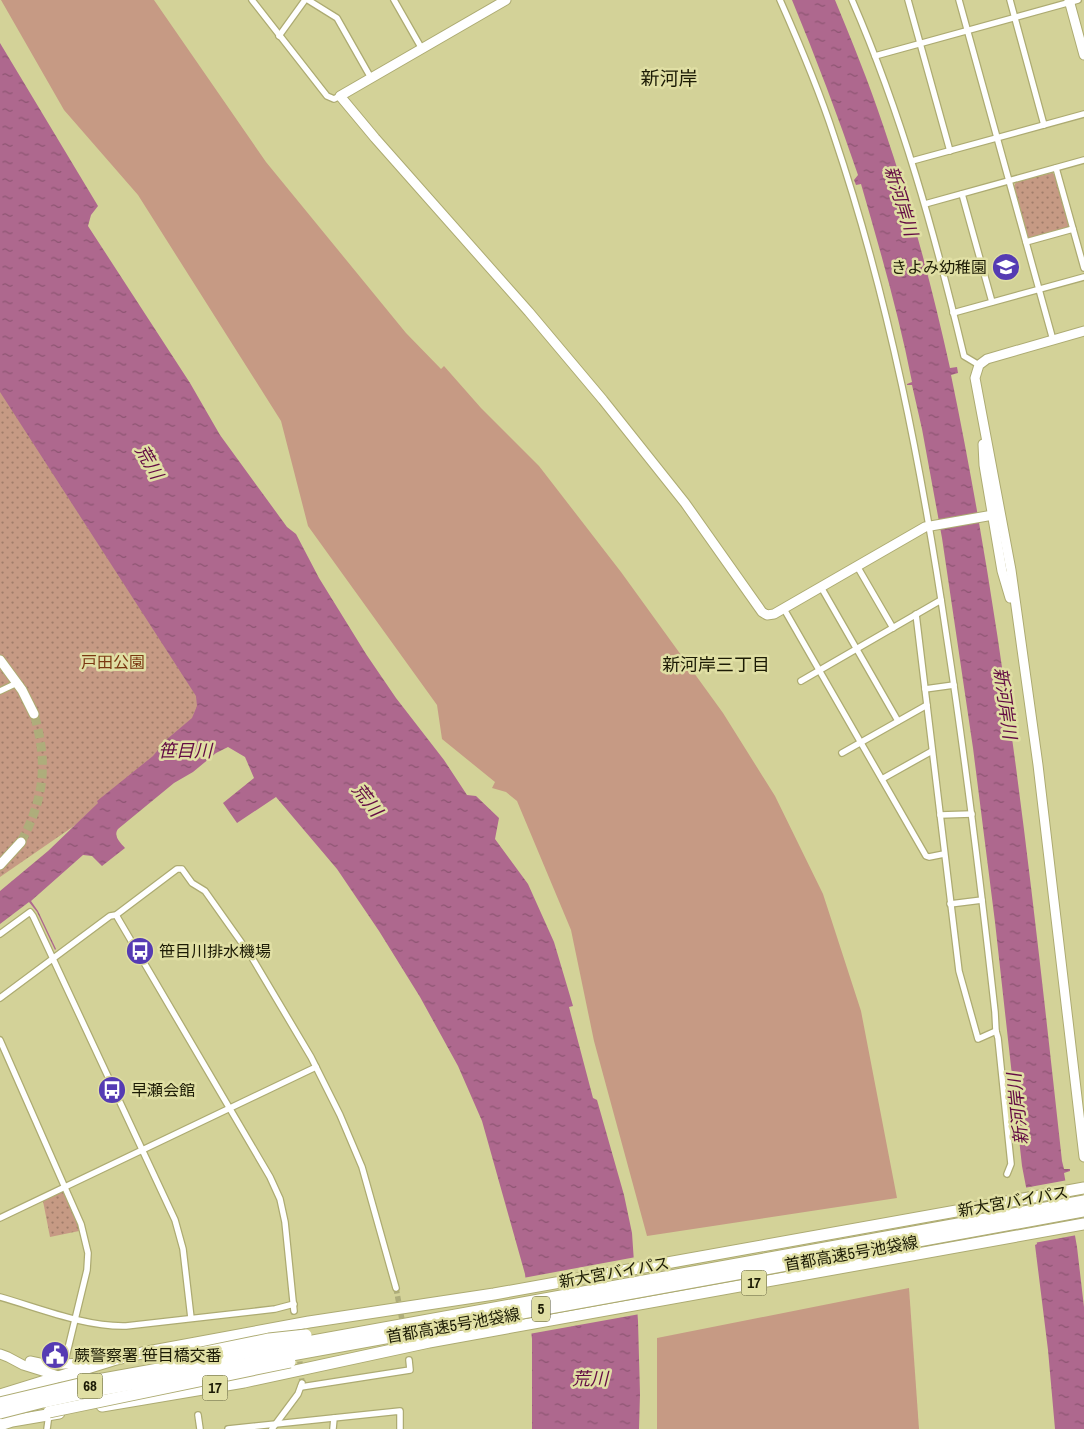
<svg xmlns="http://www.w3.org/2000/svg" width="1084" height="1429" viewBox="0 0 1084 1429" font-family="'Archivo Narrow','Noto Sans JP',sans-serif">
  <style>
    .grass { fill: #c69a84 }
    .park { fill: url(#park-dots) }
    .water { fill: url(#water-ripples) }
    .pier { fill: #d3d298 }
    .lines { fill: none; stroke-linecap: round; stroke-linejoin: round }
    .street-tunnel { stroke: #aead7b; stroke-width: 5.5; stroke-dasharray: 5.5 3; stroke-linecap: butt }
    .secondary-tunnel { stroke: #aead7b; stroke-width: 9; stroke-dasharray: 9 4.5; stroke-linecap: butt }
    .street-casing { stroke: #adab72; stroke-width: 8 }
    .secondary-casing { stroke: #adab72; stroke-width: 11 }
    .primary-casing { stroke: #adab72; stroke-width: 11 }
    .highway-casing { stroke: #adab72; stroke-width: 13 }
    .street { stroke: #fff; stroke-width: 5.5 }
    .secondary { stroke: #fff; stroke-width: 9 }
    .primary { stroke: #fff; stroke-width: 9 }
    .highway { stroke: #fff; stroke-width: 11 }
    .highway-bridge-casing { stroke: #adab72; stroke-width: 13; stroke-linecap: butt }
    .highway-bridge { stroke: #fff; stroke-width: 11 }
    .labels { text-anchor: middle; stroke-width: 5; stroke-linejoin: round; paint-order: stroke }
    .shield { fill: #e0dfa4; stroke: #575635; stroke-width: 1 }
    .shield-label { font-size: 15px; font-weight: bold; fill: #1c1b05 }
    .poi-label { font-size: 16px; fill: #1c1b05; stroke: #e0dfa4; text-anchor: start }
    .park-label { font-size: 16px; fill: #7b3812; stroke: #e0dfa4 }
    .street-label { font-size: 16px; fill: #1c1b05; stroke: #e0dfa4 }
    .water-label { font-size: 18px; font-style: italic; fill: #630b44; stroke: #e0dfa4 }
    .neighbourhood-label { font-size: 18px; fill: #1c1b05; stroke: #e0dfa4 }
    .quarter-label { font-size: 19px; fill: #1c1b05; stroke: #e0dfa4 }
  </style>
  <defs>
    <pattern id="park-dots" width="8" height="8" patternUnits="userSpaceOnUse" patternTransform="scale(1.25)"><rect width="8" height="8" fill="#c69a84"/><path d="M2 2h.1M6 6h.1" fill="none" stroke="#a07d6a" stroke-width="1.8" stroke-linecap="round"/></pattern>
    <pattern id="water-ripples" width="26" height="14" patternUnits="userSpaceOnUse" patternTransform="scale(1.25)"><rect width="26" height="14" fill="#ae688e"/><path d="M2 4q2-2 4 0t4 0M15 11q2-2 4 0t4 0" fill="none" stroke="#8d5572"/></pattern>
  </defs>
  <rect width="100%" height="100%" fill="#d3d298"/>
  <g class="grass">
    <polygon points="1,0 154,0 266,162 406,333 441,369 444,366 481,408 539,466 621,572 723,713 775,796 823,894 861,1011 897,1198 647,1236 594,1041 571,930 517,801 506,792 492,788 495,782 442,739 437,705 308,526 281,421 138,195 64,110"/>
    <polygon points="909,1288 919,1429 657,1429 657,1338"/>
  </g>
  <g class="park">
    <polygon points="1052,173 1055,175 1069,226 1067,229 1031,239 1028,237 1014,186 1016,182"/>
    <polygon points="0,251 264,695 0,877"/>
    <polygon points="64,1191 78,1224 79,1231 50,1237 43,1201"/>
  </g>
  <g class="water">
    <path d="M792,0H835C852,41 869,83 883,125C910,204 932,286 950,368L957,367L958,373L951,375C1005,634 1033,898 1062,1161L1064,1169H1070V1171L1064,1173L1077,1247L1084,1307V1429H1055L1048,1350L1035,1245L1037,1244L1022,1166L995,922L973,748L942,538L922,429L912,385H907V384L912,382C899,315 880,250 861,184L856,185L854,180L858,175C838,116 816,58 792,0Z"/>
    <path d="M0,43L98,206L91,215L88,226L190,383L220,435L287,527L296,534L319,578L366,654L396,698L444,760L467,795L476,796L499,818L495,839L528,884L554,942L573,1006L569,1007L593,1098L597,1100L624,1195L632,1233L638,1321L640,1394L639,1429H532V1339L525,1274L482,1121L458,1066L420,997L379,931L337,869L276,797L237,823L223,803L254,778L245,757L228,747L216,753L193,772L174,783L118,829C113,836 120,842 125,848L102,866L92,856L83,855L31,901L38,911L56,949L55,950L37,912L29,902L0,924V891L48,851L98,803L97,801L153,756L166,740L192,718L197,706L196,696L0,392Z"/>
  </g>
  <g class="pier">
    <polygon points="1068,1180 1077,1235 1034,1243 1024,1188"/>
    <polygon points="636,1257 640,1314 529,1334 523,1278"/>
  </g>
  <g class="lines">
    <g class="street-tunnel">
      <polyline points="396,1288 403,1325"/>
      <polyline points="299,1353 302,1383"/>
    </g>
    <path class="secondary-tunnel" d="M21,842C45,797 48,762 34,714"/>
    <defs>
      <g id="street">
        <polyline points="252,0 327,96 334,99 340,96"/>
        <polyline points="308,0 337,18 371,78"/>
        <polyline points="394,0 422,49"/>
        <path d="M780,0C800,45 819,90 834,136C889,299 922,469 947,639C966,763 981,887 995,1012L996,1031L998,1038L1011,1164L1007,1174"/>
        <path d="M852,0C902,115 935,235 964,356L979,365"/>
        <polyline points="908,0 950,151"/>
        <polyline points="959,0 1053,340"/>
        <polyline points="1010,0 1044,125"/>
        <polyline points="279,36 305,0"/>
        <polyline points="875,56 1078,0"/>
        <polyline points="912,161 1084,114"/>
        <polyline points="1056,168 1084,268"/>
        <polyline points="962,194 992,302"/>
        <polyline points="925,204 1084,160"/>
        <polyline points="1026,242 1073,229"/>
        <polyline points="953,313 1084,277"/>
        <polyline points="857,566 893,628"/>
        <polyline points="821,587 898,721"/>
        <polyline points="784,609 926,856 929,857 944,854"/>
        <polyline points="916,614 959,971 978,1039 996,1031"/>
        <polyline points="801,681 941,600"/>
        <polyline points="925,689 954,685"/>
        <polyline points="0,691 17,683"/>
        <polyline points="842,753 927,705"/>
        <polyline points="882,779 932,751"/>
        <polyline points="940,815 972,814"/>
        <polyline points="950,904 982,900"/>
        <polyline points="116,915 270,1177 280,1199 285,1222 294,1311"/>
        <polyline points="0,934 30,912 33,916 175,1220 183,1249 191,1318"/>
        <polyline points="0,998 110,916 116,915 177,869 182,869 192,883 205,891 251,956 311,1057 340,1115 362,1167 396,1288"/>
        <polyline points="0,1040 81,1224 88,1253 87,1270 64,1365"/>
        <polyline points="0,1218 316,1067"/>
        <path d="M0,1297C39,1308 85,1327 126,1326L275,1309L294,1304"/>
        <polyline points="301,1387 410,1370 409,1360"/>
        <polyline points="198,1415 200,1429"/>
        <polyline points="47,1429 49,1414"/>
        <polyline points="228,1429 400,1411 400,1429"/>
        <polyline points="272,1429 298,1394 302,1383"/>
        <polyline points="333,1429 334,1418"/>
      </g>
      <g id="secondary">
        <polyline points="506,0 340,96 375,138 529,312 603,400 685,503 762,612 767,615 774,614 925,527 993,515"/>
        <polyline points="1069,0 1084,55"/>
        <polyline points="1084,331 987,359 979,365 975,378 1011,570 1038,765 1084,1157"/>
        <polyline points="983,444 984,465 1002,571 1010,598"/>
        <polyline points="0,660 22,690 34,714"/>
        <polyline points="0,865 21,842"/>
      </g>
      <g id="primary">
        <polyline points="0,1354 8,1357 23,1365 81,1383"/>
        <polyline points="30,1361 49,1365 96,1362"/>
      </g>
      <g id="highway">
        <polyline points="0,1395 113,1360 142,1353 309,1322 494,1294 1084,1188"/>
        <polyline points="102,1406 244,1382 429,1342 1084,1224"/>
        <polyline points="0,1425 12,1421 59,1413"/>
      </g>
    </defs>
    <use href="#street" class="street-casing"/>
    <use href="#secondary" class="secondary-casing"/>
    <use href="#primary" class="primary-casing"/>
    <use href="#highway" class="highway-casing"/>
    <use href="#street" class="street"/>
    <use href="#secondary" class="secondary"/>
    <use href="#primary" class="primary"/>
    <use href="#highway" class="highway"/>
    <defs>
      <g id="highway-bridge">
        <polyline points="196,1354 269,1339 306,1335"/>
        <polyline points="0,1403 92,1381 1084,1201"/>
        <polyline points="49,1412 290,1362"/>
        <polyline points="0,1413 43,1402 94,1391 1084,1211"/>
      </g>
    </defs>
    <use href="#highway-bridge" class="highway-bridge-casing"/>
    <use href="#highway-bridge" class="highway-bridge"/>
  </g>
  <defs>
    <symbol id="school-disc" viewBox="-11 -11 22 22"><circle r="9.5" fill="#553bb3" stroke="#e0dfa4"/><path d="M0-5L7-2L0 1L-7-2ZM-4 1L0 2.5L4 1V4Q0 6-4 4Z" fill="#fff"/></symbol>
    <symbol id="bus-disc" viewBox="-11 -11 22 22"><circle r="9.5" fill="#553bb3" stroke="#e0dfa4"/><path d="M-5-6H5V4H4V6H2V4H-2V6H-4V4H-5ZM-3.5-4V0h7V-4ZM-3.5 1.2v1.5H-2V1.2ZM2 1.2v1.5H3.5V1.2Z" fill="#fff"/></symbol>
    <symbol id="civic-disc" viewBox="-11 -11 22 22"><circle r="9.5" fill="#553bb3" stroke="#e0dfa4"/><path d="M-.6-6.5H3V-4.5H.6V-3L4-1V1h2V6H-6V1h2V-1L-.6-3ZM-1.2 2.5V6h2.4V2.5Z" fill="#fff"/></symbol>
  </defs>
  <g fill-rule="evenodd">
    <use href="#school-disc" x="990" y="251" width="32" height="32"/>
    <use href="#bus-disc" x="124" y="935" width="32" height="32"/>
    <use href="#bus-disc" x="96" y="1074" width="32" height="32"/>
    <use href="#civic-disc" x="39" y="1339" width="32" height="32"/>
  </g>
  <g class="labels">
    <g class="shield">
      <rect x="741.5" y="1270.5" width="25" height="25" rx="4"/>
      <rect x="532" y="1296.5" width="18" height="25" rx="4"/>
      <rect x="77.5" y="1373.5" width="25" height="25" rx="4"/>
      <rect x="202.5" y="1375.5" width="25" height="25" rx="4"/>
    </g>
    <g class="shield-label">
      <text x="754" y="1288">17</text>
      <text x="541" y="1314">5</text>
      <text x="90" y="1391">68</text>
      <text x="215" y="1393">17</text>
    </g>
    <g class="poi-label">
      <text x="987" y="273" text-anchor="end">きよみ幼稚園</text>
      <text x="159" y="957">笹目川排水機場</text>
      <text x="131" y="1096">早瀬会館</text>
      <text x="74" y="1361">蕨警察署 笹目橋交番</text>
    </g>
    <g class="park-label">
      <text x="113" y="668">戸田公園</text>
    </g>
    <g class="street-label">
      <text transform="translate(1013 1201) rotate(-10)" y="6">新大宮バイパス</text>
      <text transform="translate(851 1253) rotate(-10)" y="6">首都高速5号池袋線</text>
      <text transform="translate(614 1272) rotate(-10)" y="6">新大宮バイパス</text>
      <text transform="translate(453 1325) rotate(-10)" y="6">首都高速5号池袋線</text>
    </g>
    <g class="water-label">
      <text transform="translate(901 201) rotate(73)" y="6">新河岸川</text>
      <text transform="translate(149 462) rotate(60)" y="6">荒川</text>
      <text transform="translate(1005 703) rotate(82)" y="6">新河岸川</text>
      <text x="185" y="757">笹目川</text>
      <text transform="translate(367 800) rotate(52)" y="6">荒川</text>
      <text transform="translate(1018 1109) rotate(-96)" y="6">新河岸川</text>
      <text x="590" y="1385">荒川</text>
    </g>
    <g class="neighbourhood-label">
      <text x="716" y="671">新河岸三丁目</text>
    </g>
    <g class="quarter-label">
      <text x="669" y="85">新河岸</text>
    </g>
  </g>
</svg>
